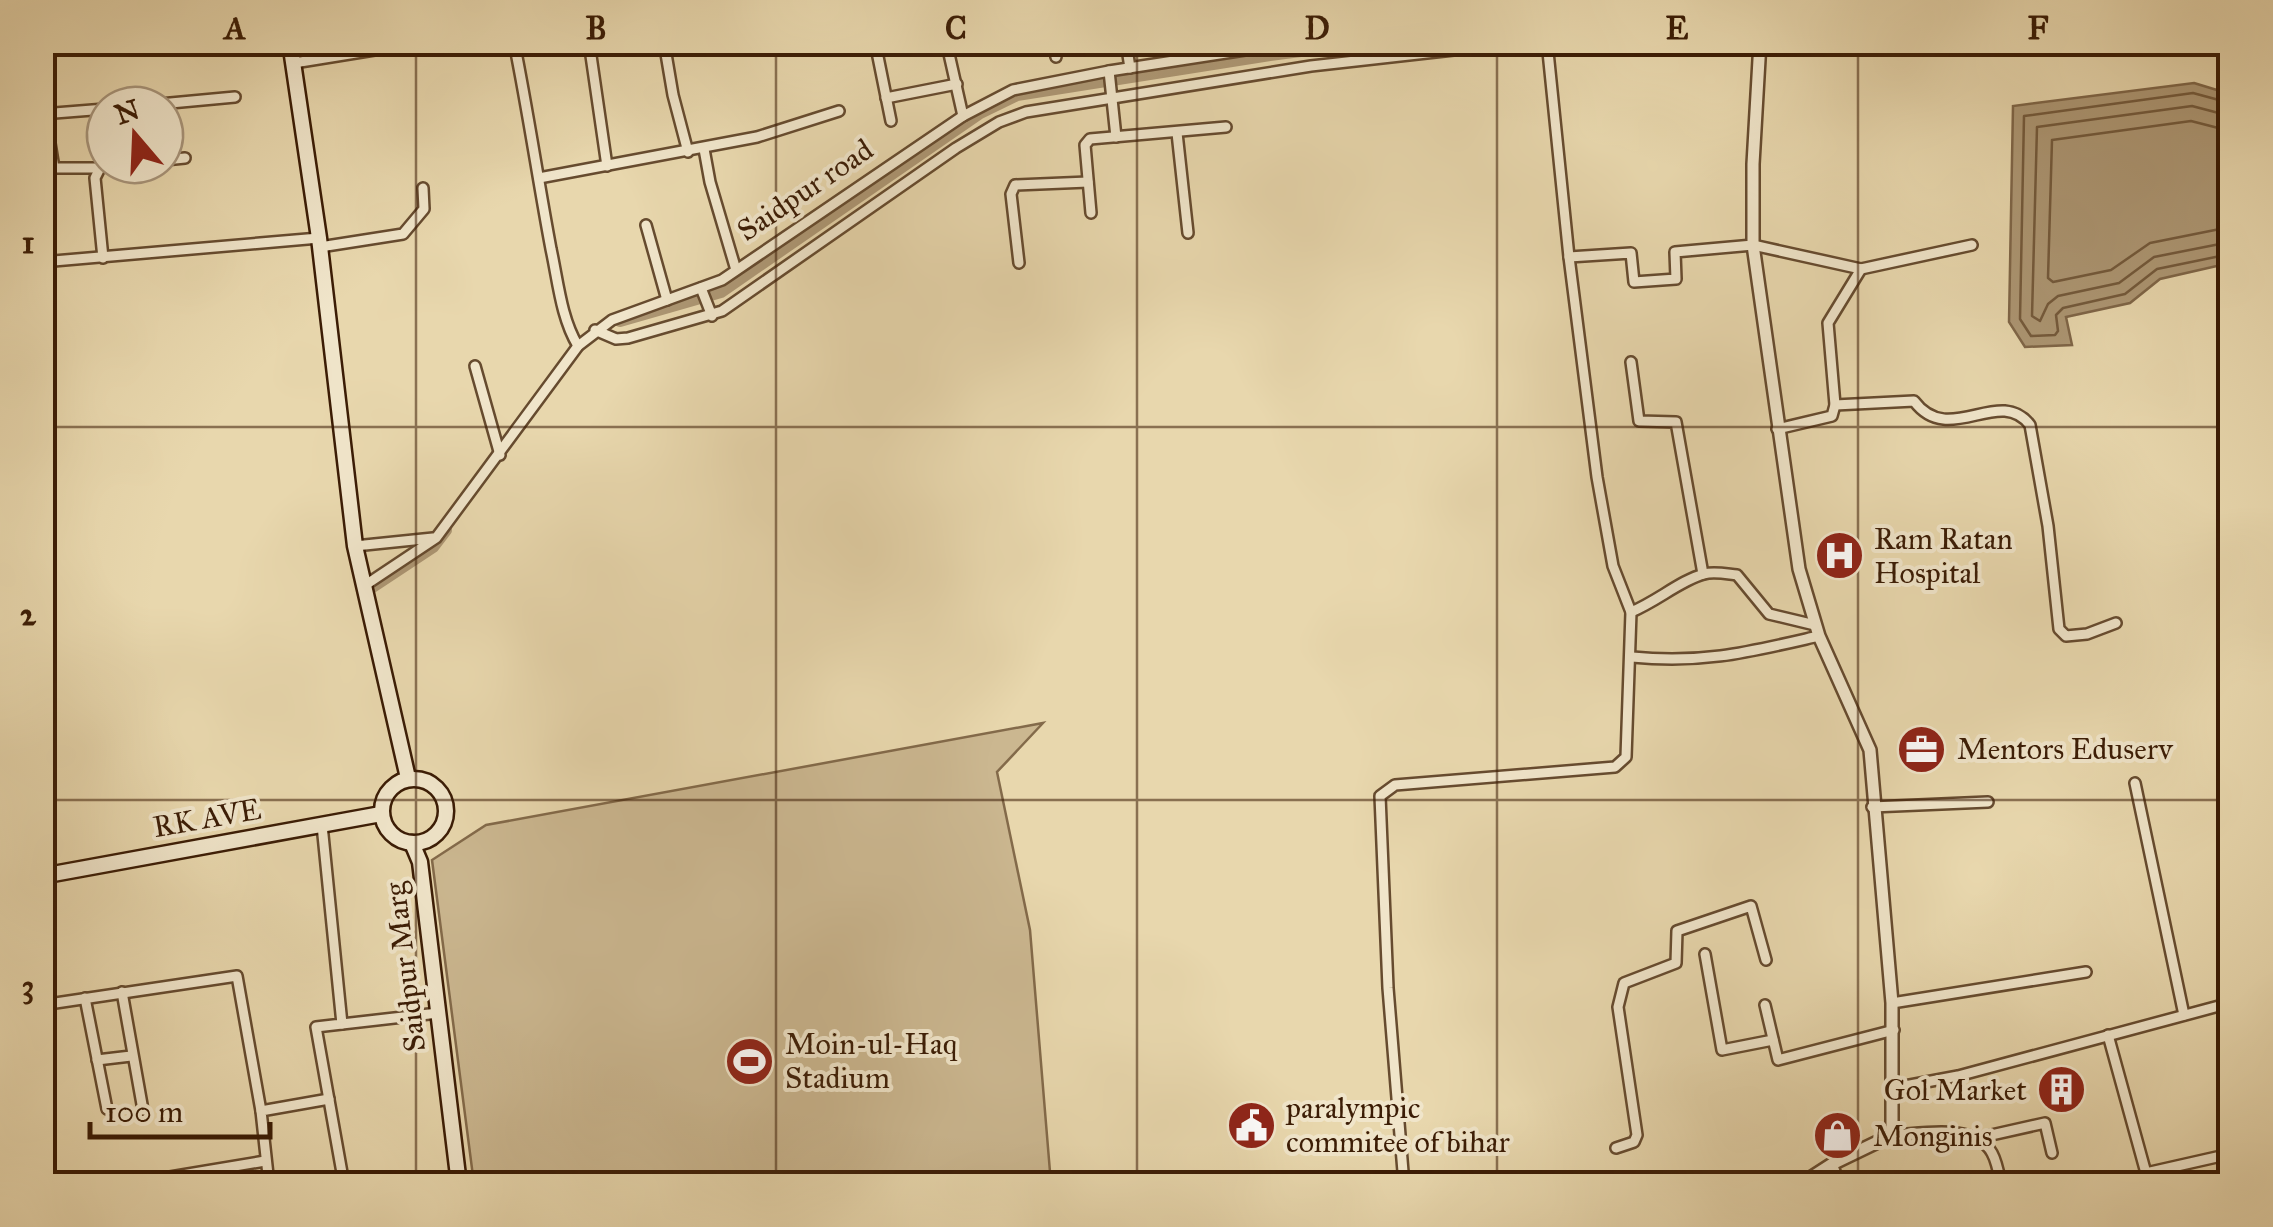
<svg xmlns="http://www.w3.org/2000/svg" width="2273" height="1227" viewBox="0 0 2273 1227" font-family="'IM FELL Great Primer',serif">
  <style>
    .green { fill: #cbb790; stroke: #836a4a; stroke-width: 2.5 }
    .water { fill: #ad9774; stroke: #7f6648; stroke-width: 2.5 }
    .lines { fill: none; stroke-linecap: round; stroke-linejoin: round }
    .shore { stroke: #745a3c; stroke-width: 2.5 }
    .canal { stroke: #ad9774; stroke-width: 12 }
    .minor-casing { stroke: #664b2f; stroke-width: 14 }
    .tertiary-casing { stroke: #664b2f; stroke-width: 16 }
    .secondary-casing { stroke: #3b1c05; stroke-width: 19 }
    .minor { stroke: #f0e5ca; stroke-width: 9 }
    .tertiary { stroke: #f0e5ca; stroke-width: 11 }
    .secondary { stroke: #f0e5ca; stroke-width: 14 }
    .grid { fill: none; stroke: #3b1c05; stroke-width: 2.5; stroke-opacity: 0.55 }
    .labels { text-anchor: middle; stroke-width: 8; stroke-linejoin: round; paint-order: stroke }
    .street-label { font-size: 30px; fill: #3b1c05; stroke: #f0e5ca }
    .poi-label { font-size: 30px; fill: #3b1c05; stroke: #f0e5ca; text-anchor: start }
    .neatline { fill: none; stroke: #3b1c05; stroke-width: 4 }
    .grid-label { font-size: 32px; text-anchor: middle; font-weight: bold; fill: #3b1c05 }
  </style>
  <rect width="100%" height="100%" fill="#e8d7ad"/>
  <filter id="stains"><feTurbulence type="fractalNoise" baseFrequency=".002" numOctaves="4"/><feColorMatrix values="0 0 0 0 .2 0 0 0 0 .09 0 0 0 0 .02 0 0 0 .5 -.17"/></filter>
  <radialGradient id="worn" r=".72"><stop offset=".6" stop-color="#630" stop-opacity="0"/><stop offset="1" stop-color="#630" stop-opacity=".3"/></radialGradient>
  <polygon class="green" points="1043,723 997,772 1030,930 1051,1184 474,1184 432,860 486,825"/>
  <polygon class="water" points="2194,83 2230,94 2230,263 2160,279 2130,303 2066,317 2072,345 2025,347 2009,322 2013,106"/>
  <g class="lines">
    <g class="shore">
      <polyline points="2230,103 2193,93 2024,116 2020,319 2031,336 2055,335 2058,331 2056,315 2063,308 2125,294 2157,269 2230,254"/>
      <polyline points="2230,116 2192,106 2037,127 2032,316 2040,321 2048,304 2058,296 2119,283 2154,257 2230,242"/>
      <polyline points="2230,131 2191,121 2052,140 2048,278 2053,282 2111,270 2150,243 2230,227"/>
    </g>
    <g class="canal">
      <polyline points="620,321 721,292 980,113 1017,95 1270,55 1369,42"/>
      <polyline points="368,590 433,547 446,530"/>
    </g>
    <defs>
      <g id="minor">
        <path d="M514,42C528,111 538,180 551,249C558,281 561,318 578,346"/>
        <polyline points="589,42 607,166"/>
        <polyline points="664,42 673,95 688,152"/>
        <polyline points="875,42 891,121"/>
        <polyline points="1053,42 1056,57"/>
        <polyline points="1126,42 1130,68"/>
        <polyline points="947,45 963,116"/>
        <polyline points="294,63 424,42"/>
        <polyline points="1109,71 1116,137"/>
        <polyline points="886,98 957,84"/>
        <polyline points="149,105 235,97"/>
        <polyline points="45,113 54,168 100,168"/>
        <polyline points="42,114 105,109"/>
        <polyline points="1177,133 1188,233"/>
        <polyline points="704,149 710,182 736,270"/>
        <polyline points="165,160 185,158"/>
        <polyline points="539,178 757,137 839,111"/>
        <polyline points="1091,213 1085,145 1090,139 1226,127"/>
        <polyline points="646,225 667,300"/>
        <polyline points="320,247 403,234 424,209 423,188"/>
        <polyline points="1569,257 1631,253 1634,282 1676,279 1675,252 1753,245 1861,269 1972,245"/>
        <polyline points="103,258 95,178 100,168 107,165"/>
        <polyline points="42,262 319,238"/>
        <polyline points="1019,263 1011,194 1015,185 1088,182"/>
        <polyline points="701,288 712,316"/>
        <polyline points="595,330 616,339 628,338 722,311 956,148 999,122 1026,112 1311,66 1525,42"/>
        <polyline points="1631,362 1639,421 1676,422 1703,574"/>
        <polyline points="475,366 500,455"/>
        <path d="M1835,405L1914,401C1949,448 1999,385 2030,425L2048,526L2059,629L2066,636L2087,634L2116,623"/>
        <polyline points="1777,429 1832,416 1835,405 1828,323 1861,269"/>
        <polyline points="355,546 433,538"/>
        <polyline points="364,586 436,538 578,346 612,320 722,280 963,116 1013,90 1109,71 1297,42"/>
        <path d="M1631,612C1656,602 1681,580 1704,574C1714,571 1727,574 1737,575L1769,614L1815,625"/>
        <path d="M1632,657C1704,664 1749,652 1819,636"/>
        <polyline points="2135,783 2184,1015"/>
        <polyline points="1872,807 1988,802"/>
        <polyline points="322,825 342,1024 316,1027 344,1184"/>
        <polyline points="1705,954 1722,1050 1773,1040"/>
        <polyline points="122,992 143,1110"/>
        <polyline points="85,998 107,1109"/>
        <polyline points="1892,1003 2086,972"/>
        <polyline points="42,1005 237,976 261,1111"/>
        <polyline points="1765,1005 1778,1060 1894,1030"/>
        <polyline points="342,1024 438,1013"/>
        <polyline points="2108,1035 2149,1184"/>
        <polyline points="97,1060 131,1056"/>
        <polyline points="1894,1088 1958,1076 2230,1003"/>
        <path d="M1892,1135C1921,1134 1975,1122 1992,1153C1997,1162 1999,1174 2001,1184"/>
        <polyline points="1978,1138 2045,1123 2052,1153"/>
        <polyline points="1616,1148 1634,1142 1637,1135 1618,1007 1624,983 1676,963 1677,931 1751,906 1766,960"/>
        <polyline points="1832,1164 1840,1184"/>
        <polyline points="2146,1173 2230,1154"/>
        <polyline points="128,1184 265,1161"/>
        <polyline points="269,1184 261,1111 329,1099"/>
        <polyline points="1404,1184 1388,988 1380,796 1395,785 1615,767 1626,757 1631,612 1613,566 1597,477 1569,257 1547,42"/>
      </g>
      <polyline id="tertiary" points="1760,42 1753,164 1753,245 1799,569 1819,636 1870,750 1892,1003 1892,1135 1832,1164 1801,1184"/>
      <g id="secondary">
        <polyline points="290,42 319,238 355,546 408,778"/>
        <circle cx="414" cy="811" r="32"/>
        <polyline points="412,843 420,862 459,1184"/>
        <polyline points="42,876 381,814"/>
      </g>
    </defs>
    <use href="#minor" class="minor-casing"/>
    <use href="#tertiary" class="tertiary-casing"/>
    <use href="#secondary" class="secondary-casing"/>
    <use href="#minor" class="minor"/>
    <use href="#tertiary" class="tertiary"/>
    <use href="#secondary" class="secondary"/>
  </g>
  <path class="grid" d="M416,42V1184M776,42V1184M1137,42V1184M1497,42V1184M1858,42V1184M42,427H2230M42,800H2230"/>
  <defs>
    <symbol id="hospital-disc" viewBox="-11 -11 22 22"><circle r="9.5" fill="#8f2418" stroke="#f0e5ca"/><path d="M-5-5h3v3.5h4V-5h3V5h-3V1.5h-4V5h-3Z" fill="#fff"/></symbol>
    <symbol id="office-disc" viewBox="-11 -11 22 22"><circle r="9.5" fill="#8f2418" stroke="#f0e5ca"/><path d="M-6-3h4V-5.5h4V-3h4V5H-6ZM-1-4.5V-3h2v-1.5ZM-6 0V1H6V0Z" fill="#fff"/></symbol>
    <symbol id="stadium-disc" viewBox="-11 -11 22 22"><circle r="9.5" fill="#8f2418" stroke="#f0e5ca"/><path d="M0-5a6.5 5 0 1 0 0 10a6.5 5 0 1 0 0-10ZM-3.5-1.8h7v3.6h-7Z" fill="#fff"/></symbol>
    <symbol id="building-disc" viewBox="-11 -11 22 22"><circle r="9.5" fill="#8f2418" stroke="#f0e5ca"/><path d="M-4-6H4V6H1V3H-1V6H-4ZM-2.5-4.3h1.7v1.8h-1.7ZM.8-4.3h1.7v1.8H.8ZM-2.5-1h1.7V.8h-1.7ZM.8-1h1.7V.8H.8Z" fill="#fff"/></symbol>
    <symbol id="civic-disc" viewBox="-11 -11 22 22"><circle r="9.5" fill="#8f2418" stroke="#f0e5ca"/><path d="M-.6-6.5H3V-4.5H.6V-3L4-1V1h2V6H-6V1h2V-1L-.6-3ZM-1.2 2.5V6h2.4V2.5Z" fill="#fff"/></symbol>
    <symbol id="shop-disc" viewBox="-11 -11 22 22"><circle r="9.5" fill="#8f2418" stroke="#f0e5ca"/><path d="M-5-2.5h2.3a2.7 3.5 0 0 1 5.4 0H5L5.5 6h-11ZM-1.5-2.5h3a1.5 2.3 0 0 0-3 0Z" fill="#fff"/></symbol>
  </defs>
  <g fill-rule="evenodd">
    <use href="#hospital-disc" x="1812" y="528" width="55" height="55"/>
    <use href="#office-disc" x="1894" y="722" width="55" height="55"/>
    <use href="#stadium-disc" x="722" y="1034" width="55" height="55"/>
    <use href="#building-disc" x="2034" y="1062" width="55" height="55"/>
    <use href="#civic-disc" x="1224" y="1098" width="55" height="55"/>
    <use href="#shop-disc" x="1810" y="1108" width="55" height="55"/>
  </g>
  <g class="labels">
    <g class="street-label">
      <text transform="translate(805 190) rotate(-34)" y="10">Saidpur road</text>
      <text transform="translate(207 818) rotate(-10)" y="10">RK AVE</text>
      <text transform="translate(405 967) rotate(-97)" y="10">Saidpur Marg</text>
    </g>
    <g class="poi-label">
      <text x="1874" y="549">Ram Ratan<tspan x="1874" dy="34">Hospital</tspan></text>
      <text x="1957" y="759">Mentors Eduserv</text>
      <text x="785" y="1054">Moin-ul-Haq<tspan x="785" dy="34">Stadium</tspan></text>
      <text x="2027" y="1100" text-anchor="end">Gol Market</text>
      <text x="1286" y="1118">paralympic<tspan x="1286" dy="34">commitee of bihar</tspan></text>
      <text x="1873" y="1146">Monginis</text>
    </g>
  </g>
  <rect width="2273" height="1227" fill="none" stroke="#e8d7ad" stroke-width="110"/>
  <g transform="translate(135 135) rotate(341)"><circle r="48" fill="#f0e5ca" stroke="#a8957b" stroke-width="2.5"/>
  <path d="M0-8L18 38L0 25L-18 38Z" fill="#8f2418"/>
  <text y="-15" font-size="28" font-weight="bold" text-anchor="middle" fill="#3b1c05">N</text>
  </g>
  <path d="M90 1122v15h180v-15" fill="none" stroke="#3b1c05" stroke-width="5"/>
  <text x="105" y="1122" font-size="30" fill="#3b1c05" stroke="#f0e5ca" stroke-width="8" paint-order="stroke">100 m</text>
  <rect x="55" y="55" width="2163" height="1117" class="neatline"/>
  <g class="grid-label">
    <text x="235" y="39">A</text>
    <text x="596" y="39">B</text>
    <text x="956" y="39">C</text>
    <text x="1317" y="39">D</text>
    <text x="1677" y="39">E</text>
    <text x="2038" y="39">F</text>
    <text x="28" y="253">1</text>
    <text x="28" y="625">2</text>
    <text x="28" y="997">3</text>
  </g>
  <rect width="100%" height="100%" filter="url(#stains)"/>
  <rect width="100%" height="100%" fill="url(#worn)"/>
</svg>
